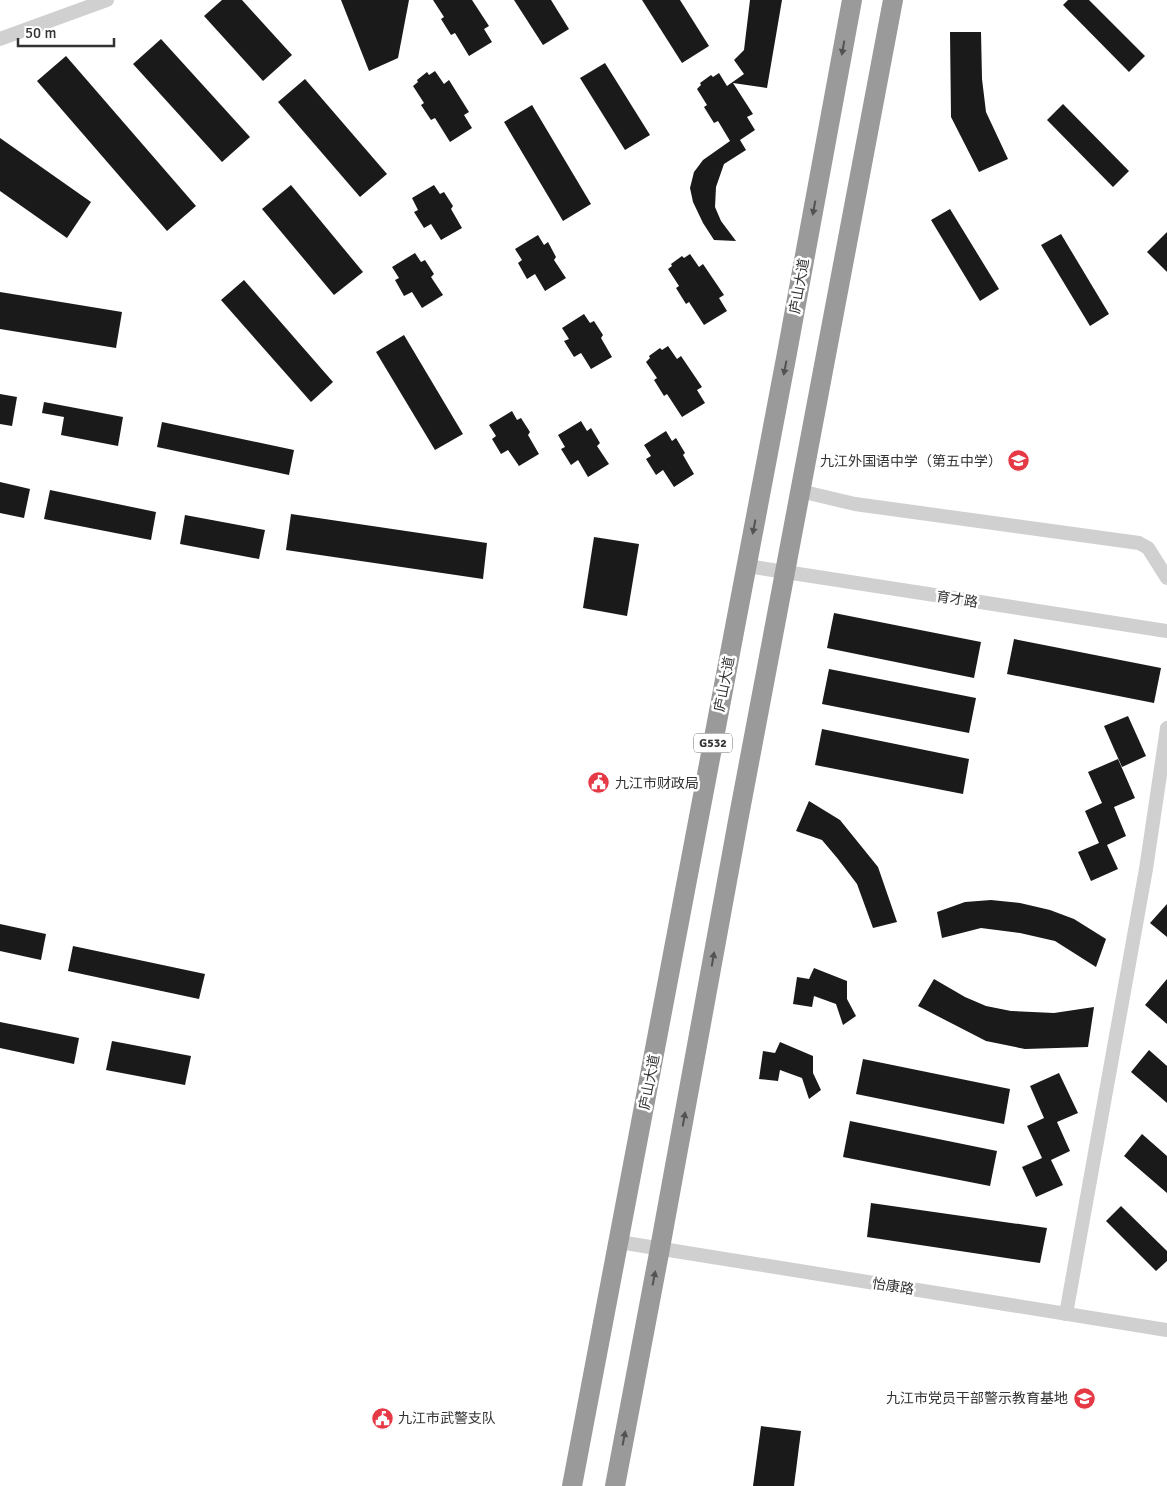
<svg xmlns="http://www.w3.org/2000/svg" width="1167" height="1486" viewBox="0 0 1167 1486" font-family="Signika,'Noto Sans SC',sans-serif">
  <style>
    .building { fill: #1a1a1a }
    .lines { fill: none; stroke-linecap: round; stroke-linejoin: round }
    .minor { stroke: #d0d0d0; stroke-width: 14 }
    .highway { stroke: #9a9a9a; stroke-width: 20 }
    .oneway { fill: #525252 }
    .labels { text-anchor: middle; stroke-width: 5; stroke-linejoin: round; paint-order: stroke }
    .shield { fill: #fff; stroke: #707070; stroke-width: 1 }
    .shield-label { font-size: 12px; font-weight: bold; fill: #333 }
    .street-label { font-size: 14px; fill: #333; stroke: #fff }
    .poi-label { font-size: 14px; fill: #333; stroke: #fff; text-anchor: end }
  </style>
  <rect width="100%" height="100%" fill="#fff"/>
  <g class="building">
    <polygon points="222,0 242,0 292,55 263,81 204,16"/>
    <polygon points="341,0 409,0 398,58 369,71"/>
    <polygon points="433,0 472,0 489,26 484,29 492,42 469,56 455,33 451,35 441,19 444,17"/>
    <polygon points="514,0 551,0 569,29 543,45"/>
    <polygon points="642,0 680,0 709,46 682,63"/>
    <polygon points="750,0 782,0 767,88 733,83 753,114 747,117 755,130 740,140 746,150 724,164 716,187 715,207 721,221 736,241 714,240 703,223 693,202 690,188 694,172 703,160 730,141 718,121 714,123 704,107 707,105 697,89 701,85 700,83 711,75 713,77 719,73 727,86 744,74 734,60 744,50"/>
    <polygon points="1068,0 1089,0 1145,56 1129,72 1063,5"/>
    <polygon points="950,32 981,32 982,79 986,112 1008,159 979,172 951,117"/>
    <polygon points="161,39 250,137 222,162 133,64"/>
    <polygon points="66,56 196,206 167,231 37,81"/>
    <polygon points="605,63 650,135 625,150 580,78"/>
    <polygon points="435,71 444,84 449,80 469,112 464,115 472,128 450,142 435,118 431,120 421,105 424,103 413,86 418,82 417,80 427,72 429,75"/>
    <polygon points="305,79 387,174 360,197 278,102"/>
    <polygon points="1063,104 1129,171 1113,187 1047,120"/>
    <polygon points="532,105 591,204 563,221 504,122"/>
    <polygon points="0,138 91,202 67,238 0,191"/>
    <polygon points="291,185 363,272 334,295 262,209"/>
    <polygon points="434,185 440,194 444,192 453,206 451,209 462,228 441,240 431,224 424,228 414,212 418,210 412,198"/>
    <polygon points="950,209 999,289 980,301 931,220"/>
    <polygon points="1167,232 1167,272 1147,252"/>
    <polygon points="1061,234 1109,314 1090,326 1041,245"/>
    <polygon points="538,235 544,245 548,242 556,257 554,260 566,278 545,291 535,274 527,279 518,263 522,260 515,249"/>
    <polygon points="415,253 421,262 425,260 434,274 431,277 443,295 422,308 412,292 404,296 395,280 399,278 392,267"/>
    <polygon points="690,254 699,267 703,264 724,295 719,298 727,311 704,325 689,302 686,304 676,288 679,286 668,269 672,266 671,264 682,256 684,258"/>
    <polygon points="244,280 333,382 311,402 221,300"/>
    <polygon points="0,292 122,312 116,348 0,329"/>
    <polygon points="584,314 590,323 594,321 603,335 601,338 612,357 591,369 581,353 574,357 564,341 569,339 562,328"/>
    <polygon points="404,335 463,434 435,450 376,352"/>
    <polygon points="668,346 677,359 681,356 702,387 697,390 705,403 682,417 667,394 664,396 654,380 657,378 646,362 650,358 649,356 660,348 662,350"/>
    <polygon points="0,394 17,397 12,426 0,424"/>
    <polygon points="44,402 123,417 118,446 61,435 64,417 42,413"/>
    <polygon points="512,411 517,420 521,418 530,432 528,435 539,454 519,466 508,450 501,454 492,439 496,436 489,425"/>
    <polygon points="581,421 587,431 591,428 600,443 597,446 609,464 588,477 578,460 571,465 561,449 565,447 558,435"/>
    <polygon points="162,422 294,450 289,475 157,447"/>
    <polygon points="666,431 672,441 676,438 685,453 683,455 694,474 674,487 663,470 656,475 646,459 651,456 644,445"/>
    <polygon points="0,482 30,489 24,518 0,513"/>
    <polygon points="50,490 156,512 151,540 44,519"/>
    <polygon points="291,514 487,543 483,579 286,550"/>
    <polygon points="185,515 265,530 259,559 180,544"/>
    <polygon points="594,537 639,544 627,616 583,608"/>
    <polygon points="834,613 981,642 974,678 827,648"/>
    <polygon points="1014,639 1161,668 1154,703 1007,674"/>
    <polygon points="829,669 976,698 969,733 822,704"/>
    <polygon points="1128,716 1146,756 1122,767 1104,726"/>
    <polygon points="822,729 969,759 963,794 815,765"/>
    <polygon points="1118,759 1135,798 1114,807 1126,836 1107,845 1118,869 1091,881 1078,852 1099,843 1085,811 1102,803 1088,772"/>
    <polygon points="809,801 840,820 878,867 897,922 873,928 857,884 838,859 822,840 796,831"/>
    <polygon points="991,900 1020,903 1050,910 1074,919 1106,939 1096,967 1055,941 1020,933 981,928 942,938 937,912 965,902"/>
    <polygon points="1167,904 1167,937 1150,923"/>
    <polygon points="0,924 46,934 41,960 0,951"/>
    <polygon points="73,946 205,974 199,999 68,971"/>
    <polygon points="814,968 847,981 847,999 856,1016 843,1025 836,1004 814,996 812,1007 793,1004 797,977 809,979"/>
    <polygon points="934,979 965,997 986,1006 1011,1011 1054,1013 1094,1007 1088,1047 1025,1049 986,1041 918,1006"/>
    <polygon points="1167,979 1167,1024 1145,1005"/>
    <polygon points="0,1022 79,1038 74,1064 0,1048"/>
    <polygon points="112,1041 191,1056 185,1085 106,1070"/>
    <polygon points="780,1042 813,1056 813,1073 821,1090 809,1099 802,1078 780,1070 778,1081 759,1079 763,1051 775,1053"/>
    <polygon points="1149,1050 1167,1066 1167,1103 1131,1072"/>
    <polygon points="863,1059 1010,1089 1004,1124 856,1094"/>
    <polygon points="1059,1073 1078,1113 1057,1122 1070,1151 1051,1160 1063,1185 1036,1197 1022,1167 1042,1158 1027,1126 1044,1118 1030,1086"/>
    <polygon points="850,1121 997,1151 990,1186 843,1157"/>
    <polygon points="1142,1134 1167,1156 1167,1193 1124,1156"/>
    <polygon points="871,1203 1047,1228 1040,1263 867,1237"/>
    <polygon points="1121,1206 1167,1251 1167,1261 1156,1271 1106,1221"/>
    <polygon points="761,1426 801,1431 794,1486 753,1486"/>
  </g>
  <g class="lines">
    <g class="minor">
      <polyline points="0,39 107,0"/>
      <polyline points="800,491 855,504 1139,543 1148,548 1167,578"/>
      <polyline points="747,566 1167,631"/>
      <polyline points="619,1242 1167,1330"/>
      <polyline points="1066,1314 1146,869 1167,728"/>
    </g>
    <g class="highway">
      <polyline points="572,1486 787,353 852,0"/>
      <polyline points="615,1486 660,1248 738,821 893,0"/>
    </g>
  </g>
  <defs><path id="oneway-solid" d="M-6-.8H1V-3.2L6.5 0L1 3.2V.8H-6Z" transform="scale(1.25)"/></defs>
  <g class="oneway">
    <use href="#oneway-solid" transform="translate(843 48) rotate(100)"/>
    <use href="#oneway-solid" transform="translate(814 208) rotate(100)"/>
    <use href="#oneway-solid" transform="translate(785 368) rotate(101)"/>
    <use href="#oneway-solid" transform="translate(754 527) rotate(101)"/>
    <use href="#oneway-solid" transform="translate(713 959) rotate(-80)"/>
    <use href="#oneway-solid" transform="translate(684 1119) rotate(-80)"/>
    <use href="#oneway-solid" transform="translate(654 1278) rotate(-79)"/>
    <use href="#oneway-solid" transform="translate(624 1438) rotate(-79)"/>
  </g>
  <defs>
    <symbol id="school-disc" viewBox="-11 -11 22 22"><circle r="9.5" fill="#e63946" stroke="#fff"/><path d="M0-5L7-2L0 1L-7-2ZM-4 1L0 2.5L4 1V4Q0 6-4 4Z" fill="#fff"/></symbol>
    <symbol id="civic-disc" viewBox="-11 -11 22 22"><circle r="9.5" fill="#e63946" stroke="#fff"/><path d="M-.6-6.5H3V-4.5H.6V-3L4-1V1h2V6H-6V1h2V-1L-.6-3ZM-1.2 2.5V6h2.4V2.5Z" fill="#fff"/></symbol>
  </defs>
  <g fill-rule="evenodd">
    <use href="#school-disc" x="1006" y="448" width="25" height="25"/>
    <use href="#civic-disc" x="586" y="770" width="25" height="25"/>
    <use href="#school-disc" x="1072" y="1386" width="25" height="25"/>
    <use href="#civic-disc" x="370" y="1406" width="25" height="25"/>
  </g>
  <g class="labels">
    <rect class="shield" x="694" y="733.5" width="38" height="19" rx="4"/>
    <g class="shield-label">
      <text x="713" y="747">G532</text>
    </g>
    <g class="street-label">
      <text transform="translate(799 286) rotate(-80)" y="5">庐山大道</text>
      <text transform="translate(957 599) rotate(9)" y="5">育才路</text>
      <text transform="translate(724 684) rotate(-79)" y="5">庐山大道</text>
      <text transform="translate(649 1082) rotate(-79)" y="5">庐山大道</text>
      <text transform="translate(893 1286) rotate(9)" y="5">怡康路</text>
    </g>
    <g class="poi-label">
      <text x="1002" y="466">九江外国语中学（第五中学）</text>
      <text x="615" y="788" text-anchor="start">九江市财政局</text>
      <text x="1068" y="1403">九江市党员干部警示教育基地</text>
      <text x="398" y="1423" text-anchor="start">九江市武警支队</text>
    </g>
  </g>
  <path d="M18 38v8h96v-8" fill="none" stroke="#333333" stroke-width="2.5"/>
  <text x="25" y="38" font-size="15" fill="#333333" stroke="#ffffff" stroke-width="4" paint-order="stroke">50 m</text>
</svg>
